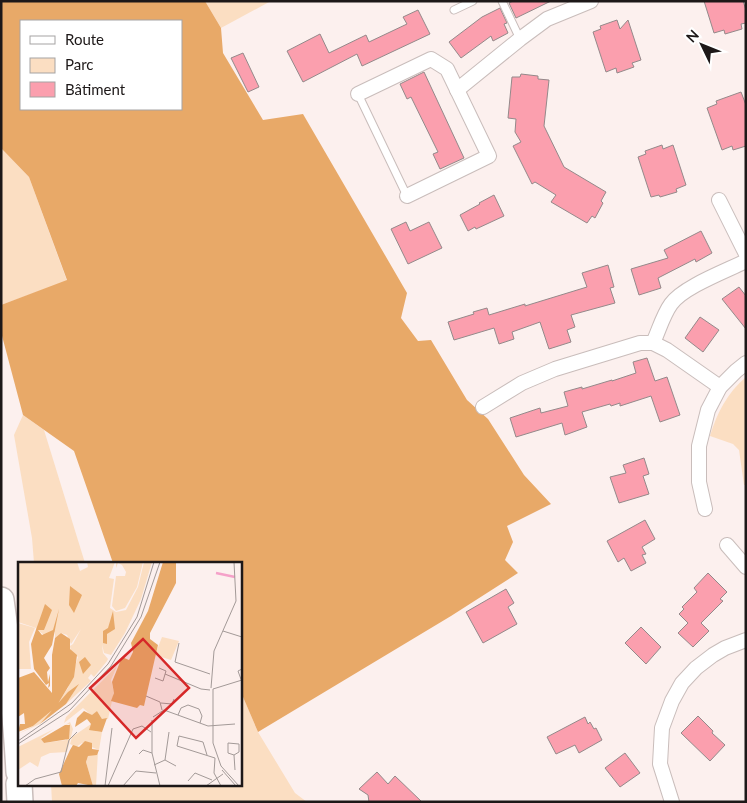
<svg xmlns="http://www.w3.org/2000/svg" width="747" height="803" viewBox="0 0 747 803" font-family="Lato,sans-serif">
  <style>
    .green { fill: #fbdec2 }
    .forest { fill: #e8a968; fill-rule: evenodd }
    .building { fill: #fb9fae; stroke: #94898a }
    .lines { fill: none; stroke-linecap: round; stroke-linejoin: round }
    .lane-casing { stroke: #c9bdbb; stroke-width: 9 }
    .street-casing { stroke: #c9bdbb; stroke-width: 16 }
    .highway-casing { stroke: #c9bdbb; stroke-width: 28 }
    .lane { stroke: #fff; stroke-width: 7 }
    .street { stroke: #fff; stroke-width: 14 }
    .highway { stroke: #fff; stroke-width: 25 }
    .inset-river { fill: none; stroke: #f5a1c9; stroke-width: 2.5 }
    .inset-road { fill: none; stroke: #a39a98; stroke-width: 1 }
    .view { fill: #d62828; fill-opacity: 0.15; stroke: #d62828; stroke-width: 2.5 }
    .inset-edge { fill: none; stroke: #1d1818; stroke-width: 2.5 }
  </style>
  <rect width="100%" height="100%" fill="#fcf0ee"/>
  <g class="green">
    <polygon points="205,1 271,1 221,28"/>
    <polygon points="1,148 29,177 67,281 1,305"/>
    <path d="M746,377V485H744L739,450L733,444L710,436C717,413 727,393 746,377Z"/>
    <polygon points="23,415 44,430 85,563 34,563 32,538 14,435"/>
    <polygon points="240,690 258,732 295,793 307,802 52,802 51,784 240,784"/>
  </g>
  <path class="forest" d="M1,1H205L221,28L223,53L263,120L303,114L407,293L401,318L418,341L431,340L467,400L488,419L524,475L551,504L507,526L513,542L505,560L518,573L451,616L258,732L240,690V563H113L74,451L23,415L1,332V305L67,280L29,177L1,148ZM21,21H181V109H21Z"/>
  <g class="building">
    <polygon points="513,1 551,1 516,18 509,3"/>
    <polygon points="704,1 743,1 746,10 746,23 741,24 742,29 725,34 724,30 714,33"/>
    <polygon points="500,8 507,23 504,24 508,33 493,41 491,36 461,58 449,42 482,17"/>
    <polygon points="418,10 430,34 362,66 357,54 303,82 287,51 320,34 329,53 366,35 369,42 407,24 403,17"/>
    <polygon points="617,20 620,29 628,20 641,60 632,63 634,67 617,73 616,68 606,72 593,32 601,29 600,26"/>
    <polygon points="243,53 259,87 248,92 231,58"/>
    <polygon points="424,72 464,158 440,169 433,154 438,152 411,97 407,99 400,84"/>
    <polygon points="521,74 538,76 538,79 549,80 544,126 564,167 606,192 601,201 603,203 595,218 592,216 587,223 551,202 556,195 535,182 532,184 513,146 521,142 515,132 516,119 508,118 512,77 520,77"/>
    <polygon points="741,92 746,105 746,146 733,150 732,146 722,150 707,108 717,104 716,101"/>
    <polygon points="662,145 663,149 673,145 686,185 676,189 677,192 660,197 659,195 651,197 638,157 646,154 645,151"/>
    <polygon points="494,195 504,216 476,229 475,227 468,231 460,215 480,204 479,203"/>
    <polygon points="406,222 410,231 429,222 442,248 408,264 391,229"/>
    <polygon points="701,231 712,253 696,262 695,259 658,278 661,288 639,295 631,269 668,258 664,250"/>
    <polygon points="608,265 614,287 610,288 615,303 571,315 575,327 567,330 571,342 549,349 540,322 512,332 514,339 499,344 494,328 454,340 448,322 474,314 473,312 487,308 489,315 525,304 525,306 587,287 582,273"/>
    <polygon points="739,287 746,296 746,329 722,299"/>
    <polygon points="700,317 719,330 703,352 685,338"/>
    <polygon points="647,358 655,381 667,377 680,415 660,422 651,396 620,406 620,403 611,406 610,404 582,412 587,427 565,435 562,423 516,437 510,418 540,408 541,413 568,406 564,392 582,387 582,389 612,380 612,381 636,373 633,362"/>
    <polygon points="644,458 649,474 643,476 649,494 619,503 610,477 626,473 623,465"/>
    <polygon points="645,520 655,539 642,547 646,554 642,555 646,563 631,571 624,558 618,562 607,541"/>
    <polygon points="708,573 727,592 720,599 723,601 701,623 709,631 693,647 678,633 688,623 679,614 684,609 682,607 697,592 694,588"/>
    <polygon points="506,589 514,603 508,607 517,624 483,643 466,612"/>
    <polygon points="641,627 661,647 646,664 625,643"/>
    <polygon points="698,716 713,731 712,733 725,745 710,761 681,733"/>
    <polygon points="585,717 588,724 590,722 594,729 596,728 602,740 579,753 575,745 556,754 547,737"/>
    <polygon points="625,753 640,773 620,787 605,768"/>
    <polygon points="377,772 388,784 395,776 422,802 369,802 368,795 359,789"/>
  </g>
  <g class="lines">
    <defs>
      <g id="lane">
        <polyline points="502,1 520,39"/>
        <polyline points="454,10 473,1"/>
        <polyline points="358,94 407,196"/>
      </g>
      <g id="street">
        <polyline points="457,90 520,39 547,19 591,1"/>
        <polyline points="358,94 431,59 447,69 489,156 407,196"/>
        <polyline points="719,200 746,254"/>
        <path d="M653,343C659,330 663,315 671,304C683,287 726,271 746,261"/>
        <polyline points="483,407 522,383 555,369 640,343 653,343 667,350 720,387"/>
        <polyline points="705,509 699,482 699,446 708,410 720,387 736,371 746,363"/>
        <polyline points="727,545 746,567"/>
        <polyline points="672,802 660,764 662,728 672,701 682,683 696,668 713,655 725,648 746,640"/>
      </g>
      <g id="highway">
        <path d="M1,600C9,657 16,715 19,772"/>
        <polyline points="19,784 20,802"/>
      </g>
    </defs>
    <use href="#lane" class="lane-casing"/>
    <use href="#street" class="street-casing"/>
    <use href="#highway" class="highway-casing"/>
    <use href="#lane" class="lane"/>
    <use href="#street" class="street"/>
    <use href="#highway" class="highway"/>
  </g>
  <g transform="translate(18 562)">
    <rect width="224" height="224" fill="#fcf0ee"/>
    <path d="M0,0H59L62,9L70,5L69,0H97L91,16L96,17L92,46L98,50L108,48L120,25L126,0H134L123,37L107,71L93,93L86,91L84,82L85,91L90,97L89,99L76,115L73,112L70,116L73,119L48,142L60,123L22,162L0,172L15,164L37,145L50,126L60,95L53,90L52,84L55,82L63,67L53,82L49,73L43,71L37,76V70L27,74L20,68L18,70V66L0,60ZM98,0H125L119,25L107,46L98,49L94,44L98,14H107L108,10L104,3L100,1L98,6ZM0,61L17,66L11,80L13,107H0ZM144,75L161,79L153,98L137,93ZM99,104L93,118L96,130L90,157H84L79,149L74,154L65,146L46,161L48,155ZM52,160L55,167L49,190L32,191L23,195L20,205L12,200L0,208V185L36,167L23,176L26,181L48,178L51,162L47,163ZM73,162L77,169L84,170L81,188L64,181L58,185L52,182L54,175ZM80,190L78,224H75L68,200L70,194Z" fill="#fbdec2"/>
    <path d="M145,0H158V21L132,71V77L140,83L126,144L122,143L119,146L93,139L96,131L94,120L104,95L111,98L115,90L113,81L130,49ZM52,24L64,33L56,51L51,43ZM27,42L34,48L26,68H20L24,73L35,68L41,47L34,83L26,96L32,106L29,110L30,120L32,112V124L30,126L31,121L28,123L16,107L13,82ZM95,49L97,67L89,72V82L85,81V69L90,66ZM43,71L52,77V87L59,93L56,115L38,145L15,164L0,170L2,162H7L6,151L0,155V116L16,110L34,131V93L37,76ZM67,95L73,103L65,112L61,100ZM61,122L48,142L22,162L50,130ZM66,149L74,153L79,149L84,157L89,156L84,170L71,168L73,162L69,157L57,165L59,156ZM47,163H52L51,177L26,181L23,177ZM67,179L74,181V187L81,188L79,193L70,194L68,200L75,224L60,221L58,224H44L41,212L52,188L55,183L61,185Z" fill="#e8a968"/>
    <path class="inset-river" d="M198,11L217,15"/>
    <path class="inset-road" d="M205,69L224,75M161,81L157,100L192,112M224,107L220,109L224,120M147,112L183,127L192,128M137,116L145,119L148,109L141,106M193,126L196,89L218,39L216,0M195,127V181L203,204L221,224M195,127L224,118M128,134L142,140L144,148M143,141L154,142L156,137M160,153L163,146L170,143L181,147L184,154L182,161M135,155L146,148L190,164L217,162M134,158V191L142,224M0,179L54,141L90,102L119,55L136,0M0,182L51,149L93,104L123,55L142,0M121,192L125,188L134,191M189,193L185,180L161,174L159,184L197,196L196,211L203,224M216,193L210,191V181L221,182V190L216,193L217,208M147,198L151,170M136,203L147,198L158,204M204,208L218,224M170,219L177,211L194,218M7,224L17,217L43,210L51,178L59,170M87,224L94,166M90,224L115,167L124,164L133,170M105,224L118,209L138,211M188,224L205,212"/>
    <path class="view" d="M125,77L171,126L118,176L72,126Z"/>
    <rect width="224" height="224" class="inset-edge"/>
  </g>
  <rect width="747" height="803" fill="none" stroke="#1d1818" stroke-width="5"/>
  <rect x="20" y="20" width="162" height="90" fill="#ffffff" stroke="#a5a3a3"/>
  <rect x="30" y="36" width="25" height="8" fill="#ffffff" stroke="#a5a3a3"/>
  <text x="65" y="45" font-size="15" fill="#1d1818">Route</text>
  <rect x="30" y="58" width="25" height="15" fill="#fbdec2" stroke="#a5a3a3"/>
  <text x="65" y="70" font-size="15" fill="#1d1818">Parc</text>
  <rect x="30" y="82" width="25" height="15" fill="#fb9fae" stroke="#a5a3a3"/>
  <text x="65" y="95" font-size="15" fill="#1d1818">Bâtiment</text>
  <g transform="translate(702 45) rotate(313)" stroke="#ffffff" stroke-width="4" paint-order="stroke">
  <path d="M0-4L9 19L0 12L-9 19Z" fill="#1d1818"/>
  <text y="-8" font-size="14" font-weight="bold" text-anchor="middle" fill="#1d1818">N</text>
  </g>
</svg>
